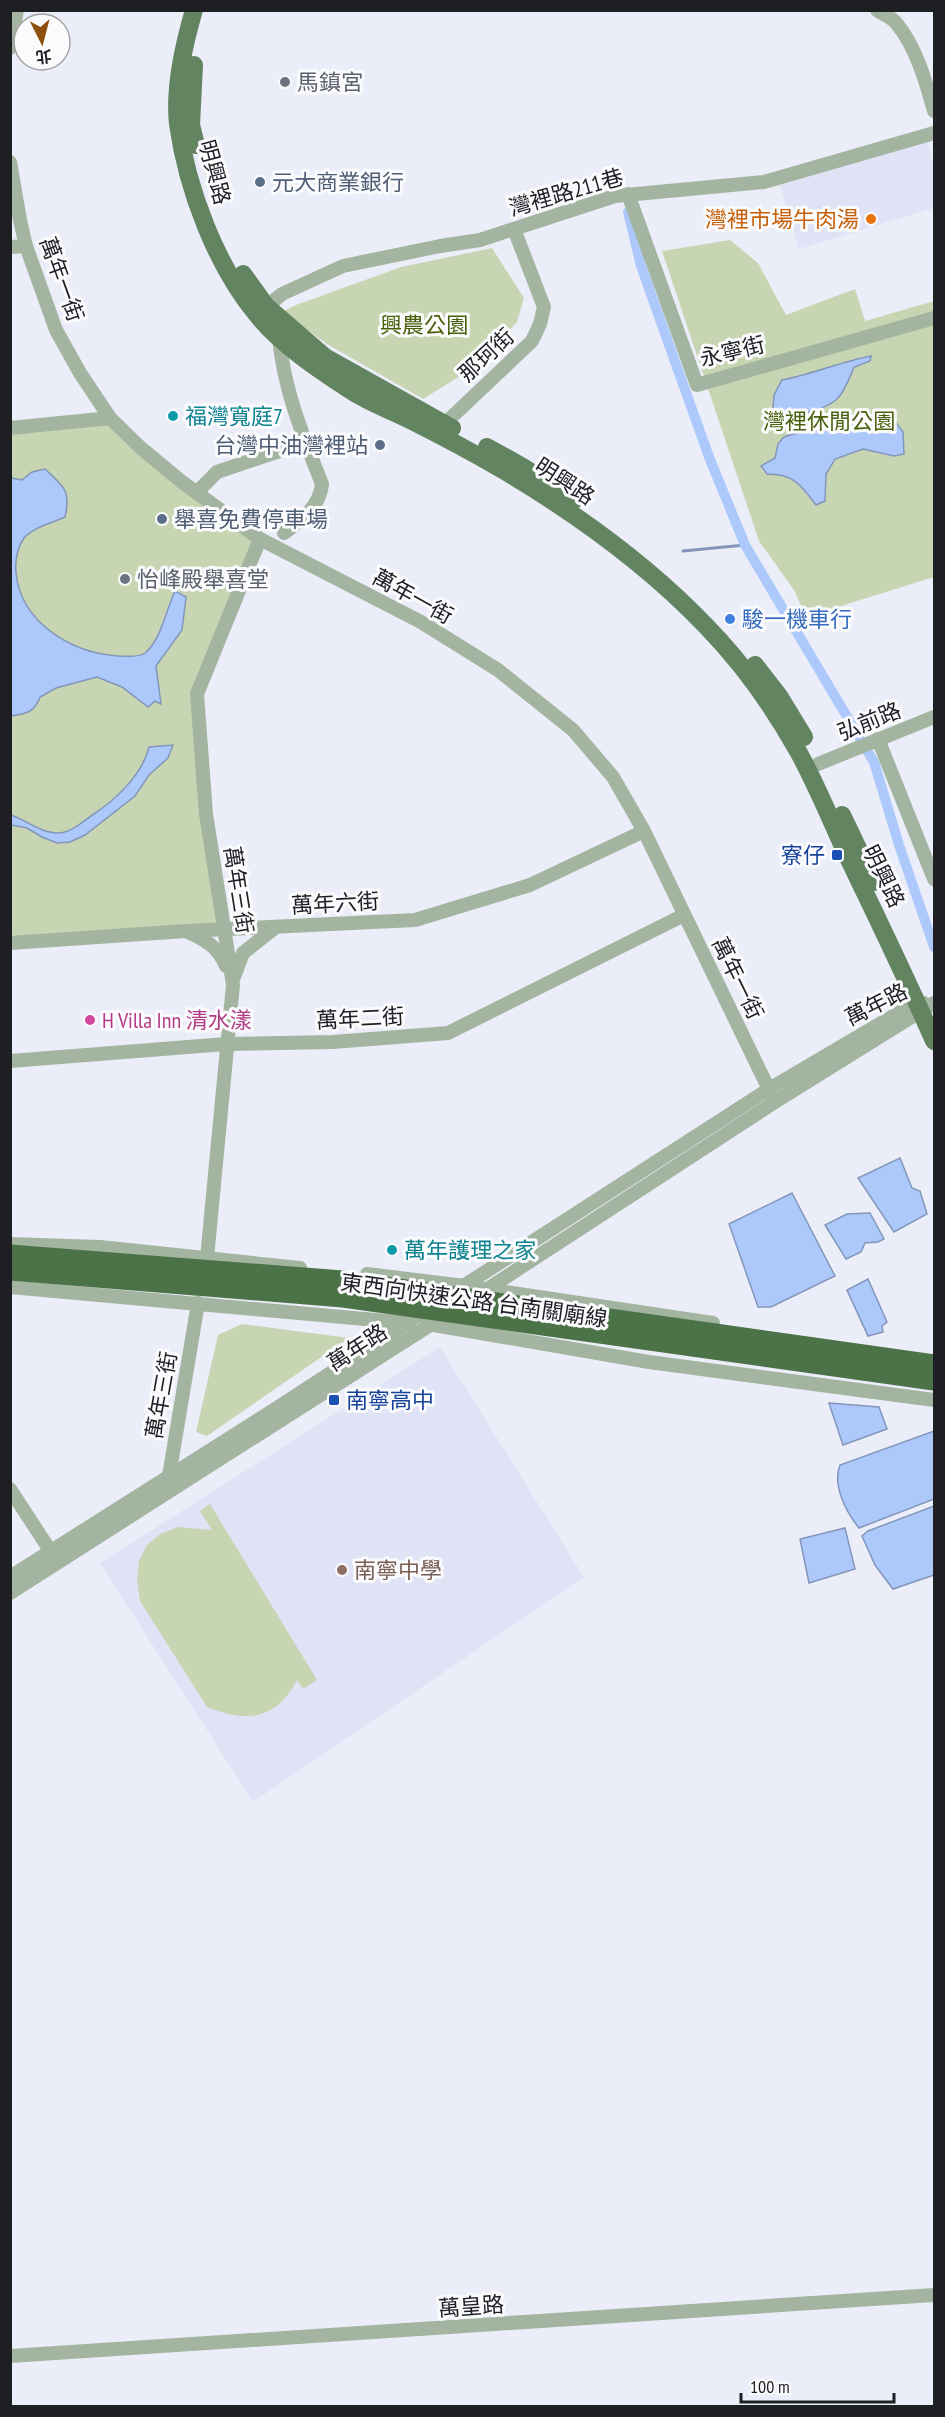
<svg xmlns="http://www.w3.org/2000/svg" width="945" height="2417" viewBox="0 0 945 2417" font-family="'PT Sans Narrow','Noto Sans TC',sans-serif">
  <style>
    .built { fill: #dfe3f5 }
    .green { fill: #c8d5b2 }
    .water { fill: #adc9fb; stroke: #8296ba; stroke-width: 1.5 }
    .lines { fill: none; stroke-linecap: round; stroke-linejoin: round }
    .stream { stroke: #8296ba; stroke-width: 3 }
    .canal { stroke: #adc9fb; stroke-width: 10 }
    .minor { stroke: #a3b5a0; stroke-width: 14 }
    .major { stroke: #638460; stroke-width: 18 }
    .highway { stroke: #4c7248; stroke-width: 21 }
    .worship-dot { fill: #6b7280; stroke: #fbfbfd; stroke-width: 2 }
    .service-dot { fill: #5c6f8a; stroke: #fbfbfd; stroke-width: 2 }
    .food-dot { fill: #e8710a; stroke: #fbfbfd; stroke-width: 2 }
    .culture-dot { fill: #0f9aa8; stroke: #fbfbfd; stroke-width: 2 }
    .shop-dot { fill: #3f7fe0; stroke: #fbfbfd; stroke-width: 2 }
    .transit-dot { fill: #1a4fb4; stroke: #fbfbfd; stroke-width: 2 }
    .hotel-dot { fill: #d1479c; stroke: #fbfbfd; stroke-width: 2 }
    .education-dot { fill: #8d6e63; stroke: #fbfbfd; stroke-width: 2 }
    .labels { text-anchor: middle; stroke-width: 6; stroke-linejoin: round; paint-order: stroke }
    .worship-label { font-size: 22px; fill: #5b616d; stroke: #fbfbfd; text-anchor: start }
    .street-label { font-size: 22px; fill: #1e1f23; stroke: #fbfbfd }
    .service-label { font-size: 22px; fill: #4e5e75; stroke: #fbfbfd; text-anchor: start }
    .food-label { font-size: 22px; fill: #c56008; stroke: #fbfbfd; text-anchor: end }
    .park-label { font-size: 22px; fill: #4b600c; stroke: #fbfbfd }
    .culture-label { font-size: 22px; fill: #0d838f; stroke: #fbfbfd; text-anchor: start }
    .shop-label { font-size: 22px; fill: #366cbe; stroke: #fbfbfd; text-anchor: start }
    .transit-label { font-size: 22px; fill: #164399; stroke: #fbfbfd; text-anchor: end }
    .hotel-label { font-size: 22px; fill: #b23c85; stroke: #fbfbfd; text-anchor: start }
    .education-label { font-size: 22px; fill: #785e54; stroke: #fbfbfd; text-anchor: start }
  </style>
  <rect width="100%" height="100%" fill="#ebeef8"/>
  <g class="built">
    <polygon points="927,141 934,165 934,208 799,249 780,185"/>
    <polygon points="440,1347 584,1577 253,1802 100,1563"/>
  </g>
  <g class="green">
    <polygon points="730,240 758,263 786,315 855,289 865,321 934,301 934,577 806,617 794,590 759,541 662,251"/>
    <polygon points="492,248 524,298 517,322 478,365 423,399 327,344 282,312 296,305 401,267"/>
    <polygon points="110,418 260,539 197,694 224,929 11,943 11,428"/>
    <polygon points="242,1324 349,1338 207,1436 196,1432 218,1335"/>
    <path d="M210,1504L317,1680L303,1689L297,1680C276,1720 247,1723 207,1707L140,1601L137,1579L139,1561L147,1545L160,1534L178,1527L212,1530L200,1511Z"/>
  </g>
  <g class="water">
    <path d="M871,356L870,361L854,367C850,377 845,392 836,400C824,410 796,416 781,418L773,409L774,395L782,380C812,374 841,362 871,356Z"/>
    <path d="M851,416L876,423L894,420L903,432L904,454L894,456L863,449L835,459L826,474L825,501L816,505C801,485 794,474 767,474L761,466L775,458L778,444L784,437Z"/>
    <path d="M45,469C64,487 71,490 65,517C52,523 34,527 24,538C17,548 15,561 16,573C21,623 72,653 118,656C126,656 138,658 145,653C161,640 166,610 175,591L186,597L182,630L156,666L161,704L155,701L148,707L122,687L97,677L56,688L40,697C35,712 26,714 11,716V478L22,480L32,472Z"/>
    <path d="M173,745L168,758L149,775L135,796L85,835L70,842L57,843L42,837L27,828L11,825V815C26,820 41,833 58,833C72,833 83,821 94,814C115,800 143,774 149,747Z"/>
    <polygon points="900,1158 912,1188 920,1191 927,1214 894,1232 858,1178"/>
    <polygon points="792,1193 835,1276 771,1307 758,1307 729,1224"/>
    <polygon points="870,1213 884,1239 878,1242 865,1243 861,1252 846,1259 825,1225 847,1214"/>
    <polygon points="868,1279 887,1322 882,1326 883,1332 868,1336 847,1290"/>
    <polygon points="829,1403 879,1407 887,1429 843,1445"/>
    <path d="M934,1431V1499L859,1528C846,1512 832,1485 840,1465Z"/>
    <polygon points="934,1506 934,1575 893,1589 875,1565 862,1536 868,1531"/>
    <polygon points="845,1528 855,1569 809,1583 800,1539"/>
  </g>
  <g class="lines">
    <polyline class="stream" points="683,551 745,545"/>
    <polyline class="canal" points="628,212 641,266 709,457 745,545 874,762 899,845 934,947"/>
    <g class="minor">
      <path d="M877,10C884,15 892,17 897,24C916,47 926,82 934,111"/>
      <polyline points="10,48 17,10"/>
      <polyline points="10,162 20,220 26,246 56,330 80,373 110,418 141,448 182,482 260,539 421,622 498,670 573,730 613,777 644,831 775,1102"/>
      <polyline points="628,194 697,385 934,318"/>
      <polyline points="10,247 26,246"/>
      <polyline points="260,312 282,294 343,266 440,246 480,240 615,196 764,182 934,133"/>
      <path d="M281,335L279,338C284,390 303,436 322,484C320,506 302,520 284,533"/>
      <polyline points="10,428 110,418"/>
      <polyline points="439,429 532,341 540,324 544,307 514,229"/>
      <polyline points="197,492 217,472 306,442"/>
      <polyline points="878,739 934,879"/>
      <polyline points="818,764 934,717"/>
      <path d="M188,932C206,940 218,947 226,966"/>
      <polyline points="10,943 186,931 415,920 530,885 644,831"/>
      <polyline points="234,977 243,953 276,927"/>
      <polyline points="10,1061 226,1044 333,1042 448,1033 684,915"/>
      <polyline points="10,1244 100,1247 300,1268"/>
      <polyline points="207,1258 233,985 206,814 197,694 260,539"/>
      <polyline points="367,1274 465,1286 713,1323"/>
      <polyline points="10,1287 409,1323"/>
      <polyline points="448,1296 769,1089 917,1002 924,1003"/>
      <polyline points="469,1301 775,1102 934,1003"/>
      <polyline points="428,1324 649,1362 934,1400"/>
      <polyline points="168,1482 198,1303"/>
      <polyline points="10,1489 55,1558"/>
      <polyline points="10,1577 277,1408 430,1308"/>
      <polyline points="10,1593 452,1311"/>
      <polyline points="10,2356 934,2295"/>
    </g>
    <g class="major">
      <path d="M194,10C184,44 174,89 178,124C187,189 216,266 258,316C281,345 322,372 353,392C370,403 390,410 408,419C440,435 472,452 503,470C577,514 648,565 707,627C743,664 774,708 799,753C816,784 830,818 845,851C875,914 906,977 934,1041"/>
      <polyline points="194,65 191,125 196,145"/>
      <polyline points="243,274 266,306 325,357 452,428"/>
      <polyline points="487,447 523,467 574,500"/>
      <polyline points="755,665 779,696 804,737"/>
      <polyline points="842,815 874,882"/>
    </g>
    <g class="highway">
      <polyline points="10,1255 342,1281 934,1365"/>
      <polyline points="10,1270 343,1297 934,1380"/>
    </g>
  </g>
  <g class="worship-dot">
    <circle cx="285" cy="82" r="6"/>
    <circle cx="125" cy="579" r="6"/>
  </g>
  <g class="service-dot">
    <circle cx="260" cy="182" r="6"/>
    <circle cx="380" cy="445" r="6"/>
    <circle cx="162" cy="519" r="6"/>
  </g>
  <circle class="food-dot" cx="871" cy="219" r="6"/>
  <g class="culture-dot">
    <circle cx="173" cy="416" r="6"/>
    <circle cx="392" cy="1250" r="6"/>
  </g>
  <circle class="shop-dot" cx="730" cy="619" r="6"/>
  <g class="transit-dot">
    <rect x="831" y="849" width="12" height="12" rx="3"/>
    <rect x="328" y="1394" width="12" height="12" rx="3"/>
  </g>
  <circle class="hotel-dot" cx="90" cy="1020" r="6"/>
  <circle class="education-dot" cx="342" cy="1570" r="6"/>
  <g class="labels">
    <g class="worship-label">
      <text x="297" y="90">馬鎮宮</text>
      <text x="137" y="587">怡峰殿舉喜堂</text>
    </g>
    <g class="street-label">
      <text transform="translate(215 172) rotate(75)" y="8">明興路</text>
      <text transform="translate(566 192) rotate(-16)" y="8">灣裡路211巷</text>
      <text transform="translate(62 279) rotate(70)" y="8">萬年一街</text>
      <text transform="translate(732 351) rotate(-13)" y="8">永寧街</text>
      <text transform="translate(486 355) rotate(-43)" y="8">那珂街</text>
      <text transform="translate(565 481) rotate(33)" y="8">明興路</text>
      <text transform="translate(413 596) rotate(29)" y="8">萬年一街</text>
      <text transform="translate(869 721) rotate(-22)" y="8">弘前路</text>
      <text transform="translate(884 876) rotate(64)" y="8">明興路</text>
      <text transform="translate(239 890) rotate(81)" y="8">萬年三街</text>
      <text transform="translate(335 903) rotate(-3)" y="8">萬年六街</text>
      <text transform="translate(738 978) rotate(64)" y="8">萬年一街</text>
      <text transform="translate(876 1004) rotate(-27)" y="8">萬年路</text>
      <text transform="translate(360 1018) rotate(-3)" y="8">萬年二街</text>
      <text transform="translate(474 1300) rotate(8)" y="8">東西向快速公路 台南關廟線</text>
      <text transform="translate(357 1347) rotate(-33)" y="8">萬年路</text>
      <text transform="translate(161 1395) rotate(-80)" y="8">萬年三街</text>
      <text transform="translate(471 2306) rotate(-4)" y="8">萬皇路</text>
    </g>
    <g class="service-label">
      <text x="272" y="190">元大商業銀行</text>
      <text x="368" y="453" text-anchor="end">台灣中油灣裡站</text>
      <text x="174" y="527">舉喜免費停車場</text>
    </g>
    <g class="food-label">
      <text x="859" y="227">灣裡市場牛肉湯</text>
    </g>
    <g class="park-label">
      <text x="424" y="333">興農公園</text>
      <text x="829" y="429">灣裡休閒公園</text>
    </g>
    <g class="culture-label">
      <text x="185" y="424">福灣寬庭7</text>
      <text x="404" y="1258">萬年護理之家</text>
    </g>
    <g class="shop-label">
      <text x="742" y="627">駿一機車行</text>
    </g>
    <g class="transit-label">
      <text x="825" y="863">寮仔</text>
      <text x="346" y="1408" text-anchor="start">南寧高中</text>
    </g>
    <g class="hotel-label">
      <text x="102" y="1028">H Villa Inn 清水漾</text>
    </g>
    <g class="education-label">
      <text x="354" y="1578">南寧中學</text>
    </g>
  </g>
  <rect width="945" height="2417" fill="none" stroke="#1e1f23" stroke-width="24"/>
  <g transform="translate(42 42) rotate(174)"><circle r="28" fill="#fbfbfd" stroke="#a3a3a6" stroke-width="1.5"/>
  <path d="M0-4.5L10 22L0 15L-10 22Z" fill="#8d510f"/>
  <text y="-9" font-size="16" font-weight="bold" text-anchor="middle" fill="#1e1f23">北</text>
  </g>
  <path d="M741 2393v9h153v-9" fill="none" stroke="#1e1f23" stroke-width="3"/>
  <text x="750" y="2393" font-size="18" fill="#1e1f23" stroke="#fbfbfd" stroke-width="4.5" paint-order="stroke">100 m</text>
</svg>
